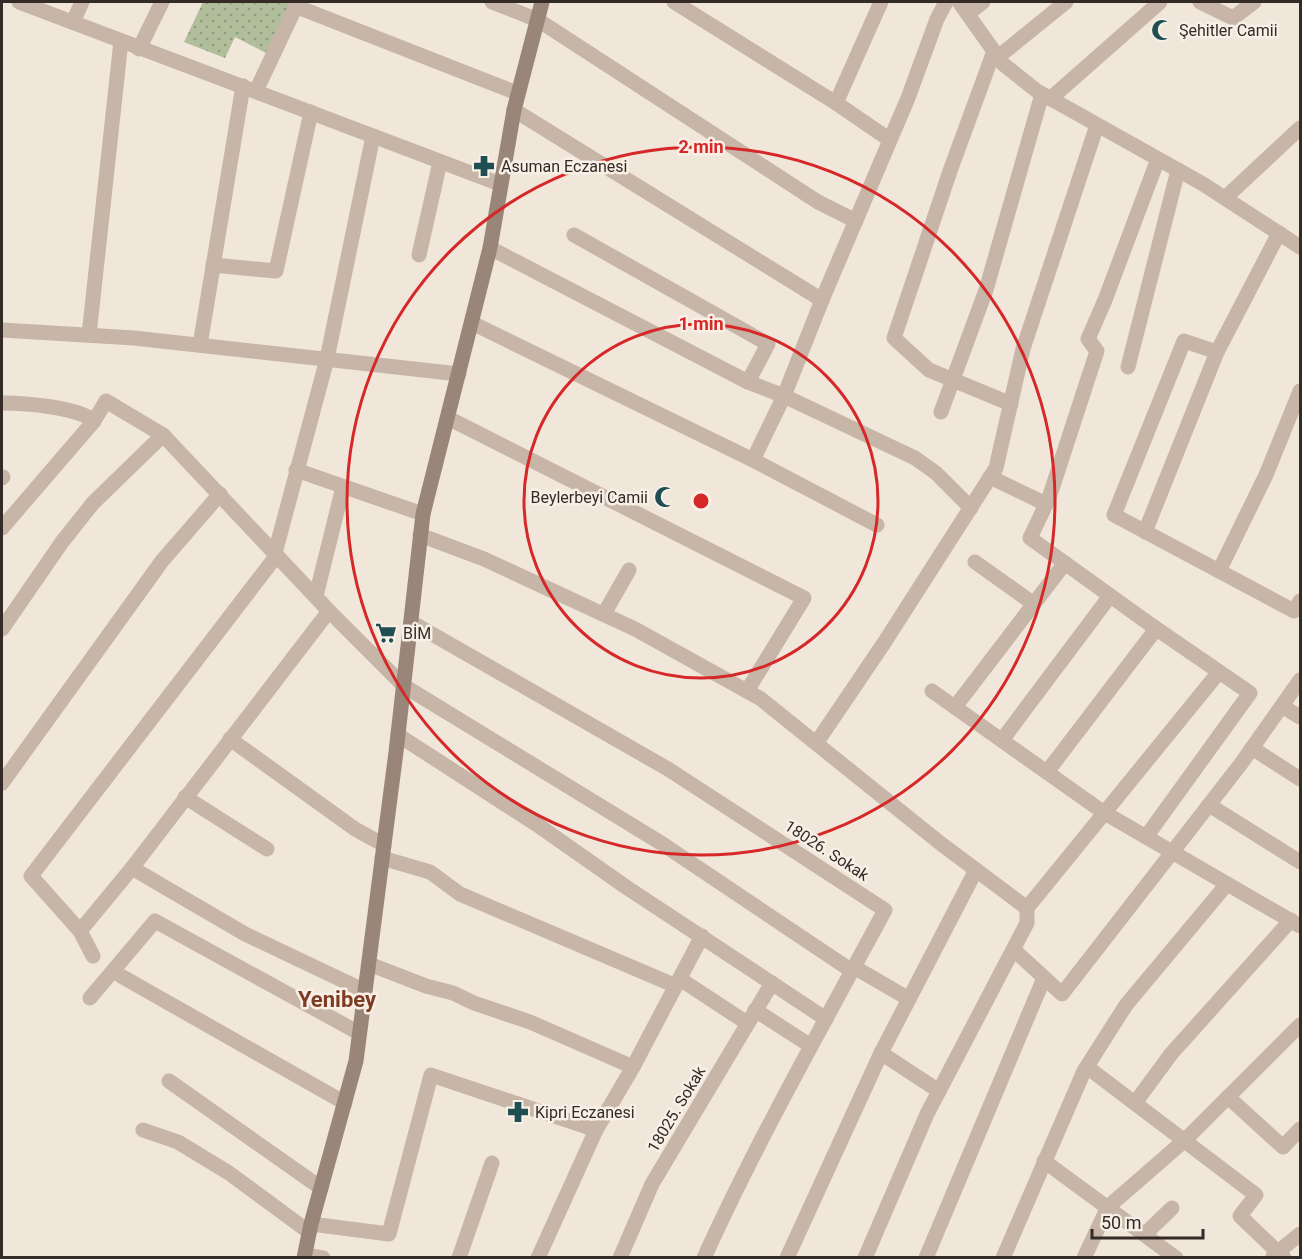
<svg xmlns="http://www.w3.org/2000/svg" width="1302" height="1259" viewBox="0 0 1302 1259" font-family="Roboto,sans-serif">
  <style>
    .green { fill: url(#green-dots) }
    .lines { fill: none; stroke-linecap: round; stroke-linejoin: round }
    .minor { stroke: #c7b6a7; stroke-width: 15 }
    .tertiary { stroke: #c7b6a7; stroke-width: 15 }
    .secondary { stroke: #9a8679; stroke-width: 15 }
    .ring { fill: none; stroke: #d62828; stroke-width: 3 }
    .labels { text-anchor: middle; stroke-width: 5; stroke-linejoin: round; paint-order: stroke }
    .poi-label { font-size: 16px; fill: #342b27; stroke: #f8f0e6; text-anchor: start }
    .street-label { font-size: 16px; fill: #342b27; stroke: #f8f0e6 }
    .district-label { font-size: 22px; font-weight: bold; fill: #7e3c25; stroke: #f8f0e6 }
    .centre { fill: #d62828; stroke: #f8f0e6; stroke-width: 3 }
    .ring-label { font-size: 18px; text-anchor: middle; font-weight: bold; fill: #d62828; stroke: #f8f0e6; stroke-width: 5; stroke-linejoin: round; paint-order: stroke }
  </style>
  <defs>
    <pattern id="green-dots" width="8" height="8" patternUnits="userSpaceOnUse" patternTransform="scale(1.5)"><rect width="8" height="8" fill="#b1be9b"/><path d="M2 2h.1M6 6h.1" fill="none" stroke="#919b7e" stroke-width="1.8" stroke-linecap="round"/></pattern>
  </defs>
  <rect width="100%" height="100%" fill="#f0e6da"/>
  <polygon class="green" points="203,2 291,2 266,53 235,37 225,58 184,42"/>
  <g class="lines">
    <g class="minor">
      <polyline points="492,2 538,20 818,202 856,221"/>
      <polyline points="674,2 836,103 890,140"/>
      <polyline points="1200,2 1233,18 1254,2"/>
      <polyline points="295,6 517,93"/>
      <polyline points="968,14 983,2"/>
      <polyline points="73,22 82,2"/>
      <polyline points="139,49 162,2"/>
      <polyline points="994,51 950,171 894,338 929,370 1011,404"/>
      <polyline points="998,57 1066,2"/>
      <polyline points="256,91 298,2"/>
      <polyline points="1050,99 1160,2"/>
      <polyline points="836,103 881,2"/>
      <polyline points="514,110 822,300"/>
      <polyline points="1225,198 1300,128"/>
      <polyline points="574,235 768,344 748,382"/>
      <polyline points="490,248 748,382 784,396 915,458 936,473 971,508"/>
      <polyline points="419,255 440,162"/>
      <polyline points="213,265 276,271 311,112"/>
      <polyline points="472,323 753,460 877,525"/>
      <polyline points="89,335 121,41"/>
      <polyline points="200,345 243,86"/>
      <polyline points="1217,352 1279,233"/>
      <polyline points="1128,367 1178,170"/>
      <path d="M2,403C25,403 77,407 94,421"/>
      <polyline points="941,412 986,290 1042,94"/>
      <polyline points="448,418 804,598 747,691"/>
      <polyline points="753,460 784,396 822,300 908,98 937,19 946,2"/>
      <polyline points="296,470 423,514"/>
      <polyline points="990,477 1046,504"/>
      <polyline points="2,478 3,477"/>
      <polyline points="2,528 94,421 106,401 163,435 329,611 404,686 661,843 852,971"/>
      <polyline points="1145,532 1217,352 1184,341 1114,515 1294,611 1300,601"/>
      <polyline points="420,535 484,559 635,629 761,699 940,843 1027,908 1219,672"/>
      <polyline points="275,553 327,359 373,136"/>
      <polyline points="975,562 1034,604"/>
      <polyline points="1219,571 1266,475 1300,391"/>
      <polyline points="316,596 343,487"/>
      <polyline points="604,614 629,570"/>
      <path d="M411,622L668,769L885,910C823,1025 758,1139 704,1258"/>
      <polyline points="2,629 62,542 93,503 163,435"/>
      <polyline points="932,691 1103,812 1300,926"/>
      <polyline points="1282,706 1300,717"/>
      <polyline points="955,707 1065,563"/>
      <polyline points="398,735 539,826 626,887 826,1019"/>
      <polyline points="230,739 355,829 384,845"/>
      <polyline points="1002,740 1110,596"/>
      <polyline points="817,742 884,643 996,468 1023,349 1097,125"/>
      <polyline points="1252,748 1300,779"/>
      <polyline points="1047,772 1156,629"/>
      <polyline points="2,783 162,561 220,494"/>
      <polyline points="185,797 267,849"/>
      <polyline points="1209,805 1300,862"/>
      <polyline points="1146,837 1250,693 1151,625 1030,538 1049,498 1097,351 1088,339 1105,300 1158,159"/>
      <polyline points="382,858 430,872 460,894 676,986"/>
      <polyline points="132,868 245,934 365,991"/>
      <polyline points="80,931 132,868 329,611"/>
      <polyline points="1014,950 1062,994 1240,765 1300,680"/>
      <polyline points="93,956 80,931 31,876 277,555"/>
      <polyline points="369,964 426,986 453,993 474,1003 530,1022 633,1067"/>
      <polyline points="854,967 909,999"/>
      <polyline points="121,976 345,1103"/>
      <polyline points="680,979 747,1023"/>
      <polyline points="90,998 155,921 359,1033"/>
      <polyline points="755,1010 811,1046"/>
      <polyline points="881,1053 939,1091"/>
      <polyline points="1087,1067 1256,1195 1240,1216 1284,1258"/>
      <polyline points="169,1081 321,1188"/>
      <polyline points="1228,1097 1283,1147 1300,1129"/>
      <polyline points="1135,1103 1171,1054 1291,920"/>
      <polyline points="143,1130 178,1142 229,1173 309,1232"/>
      <polyline points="1044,1161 1176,1258"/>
      <polyline points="311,1224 389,1234 431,1075 596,1130"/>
      <polyline points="1145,1234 1172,1208"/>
      <polyline points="305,1255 323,1258"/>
      <polyline points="1273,1256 1300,1234"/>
      <polyline points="459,1258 492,1163"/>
      <polyline points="538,1258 596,1130 633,1067 702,936"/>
      <polyline points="620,1258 652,1184 772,983"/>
      <polyline points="787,1258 881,1053 976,870"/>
      <polyline points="865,1258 927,1114 1027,923 1027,908"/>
      <polyline points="926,1258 1044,978"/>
      <polyline points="1003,1258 1084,1071 1126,1005 1227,884"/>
      <polyline points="1084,1258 1108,1207 1185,1140 1300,1025"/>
    </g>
    <g class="tertiary">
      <polyline points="19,2 500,184"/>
      <polyline points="959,2 1003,64 1037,91 1203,184 1300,247"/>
      <polyline points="2,330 134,338 459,374"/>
    </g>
    <polyline class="secondary" points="304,1258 311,1224 356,1061 396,752 423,514 490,248 514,110 542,2"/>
  </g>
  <g class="ring">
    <circle cx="701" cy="501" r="177"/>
    <circle cx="701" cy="501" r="354"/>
  </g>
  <defs>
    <symbol id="mosque-bare" viewBox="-9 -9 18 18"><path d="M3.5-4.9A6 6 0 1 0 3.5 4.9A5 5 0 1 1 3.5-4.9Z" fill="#1f4e53" stroke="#f8f0e6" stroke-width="2.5" paint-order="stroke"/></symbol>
    <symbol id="pharmacy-bare" viewBox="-9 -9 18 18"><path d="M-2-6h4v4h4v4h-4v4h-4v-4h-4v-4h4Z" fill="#1f4e53" stroke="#f8f0e6" stroke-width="2.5" paint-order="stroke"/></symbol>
    <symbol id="supermarket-bare" viewBox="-9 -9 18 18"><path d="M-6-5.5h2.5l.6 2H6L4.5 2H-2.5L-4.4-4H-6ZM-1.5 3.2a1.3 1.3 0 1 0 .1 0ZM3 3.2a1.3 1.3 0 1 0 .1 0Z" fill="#1f4e53" stroke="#f8f0e6" stroke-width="2.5" paint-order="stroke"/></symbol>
  </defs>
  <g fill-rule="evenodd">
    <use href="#mosque-bare" x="1147" y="15" width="30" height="30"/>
    <use href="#pharmacy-bare" x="469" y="151" width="30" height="30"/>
    <use href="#mosque-bare" x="650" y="482" width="30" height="30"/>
    <use href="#supermarket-bare" x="371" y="618" width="30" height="30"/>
    <use href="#pharmacy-bare" x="503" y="1097" width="30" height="30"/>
  </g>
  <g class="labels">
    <g class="poi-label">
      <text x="1179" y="36">Şehitler Camii</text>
      <text x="501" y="172">Asuman Eczanesi</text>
      <text x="648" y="503" text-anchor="end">Beylerbeyi Camii</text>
      <text x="403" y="639">BİM</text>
      <text x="535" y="1118">Kipri Eczanesi</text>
    </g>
    <g class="street-label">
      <text transform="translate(827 850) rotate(33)" y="6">18026. Sokak</text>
      <text transform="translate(676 1109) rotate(-59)" y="6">18025. Sokak</text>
    </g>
    <g class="district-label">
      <text x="337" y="1007">Yenibey</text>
    </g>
  </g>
  <circle cx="701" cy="501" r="9" class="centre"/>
  <g class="ring-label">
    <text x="701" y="153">2 min</text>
    <text x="701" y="330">1 min</text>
  </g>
  <rect width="1302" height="1259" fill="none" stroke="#342b27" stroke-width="6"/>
  <path d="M1092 1229v9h111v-9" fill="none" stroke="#342b27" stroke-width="3"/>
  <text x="1101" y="1229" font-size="18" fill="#342b27" stroke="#f8f0e6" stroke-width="4.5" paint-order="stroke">50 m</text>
</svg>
